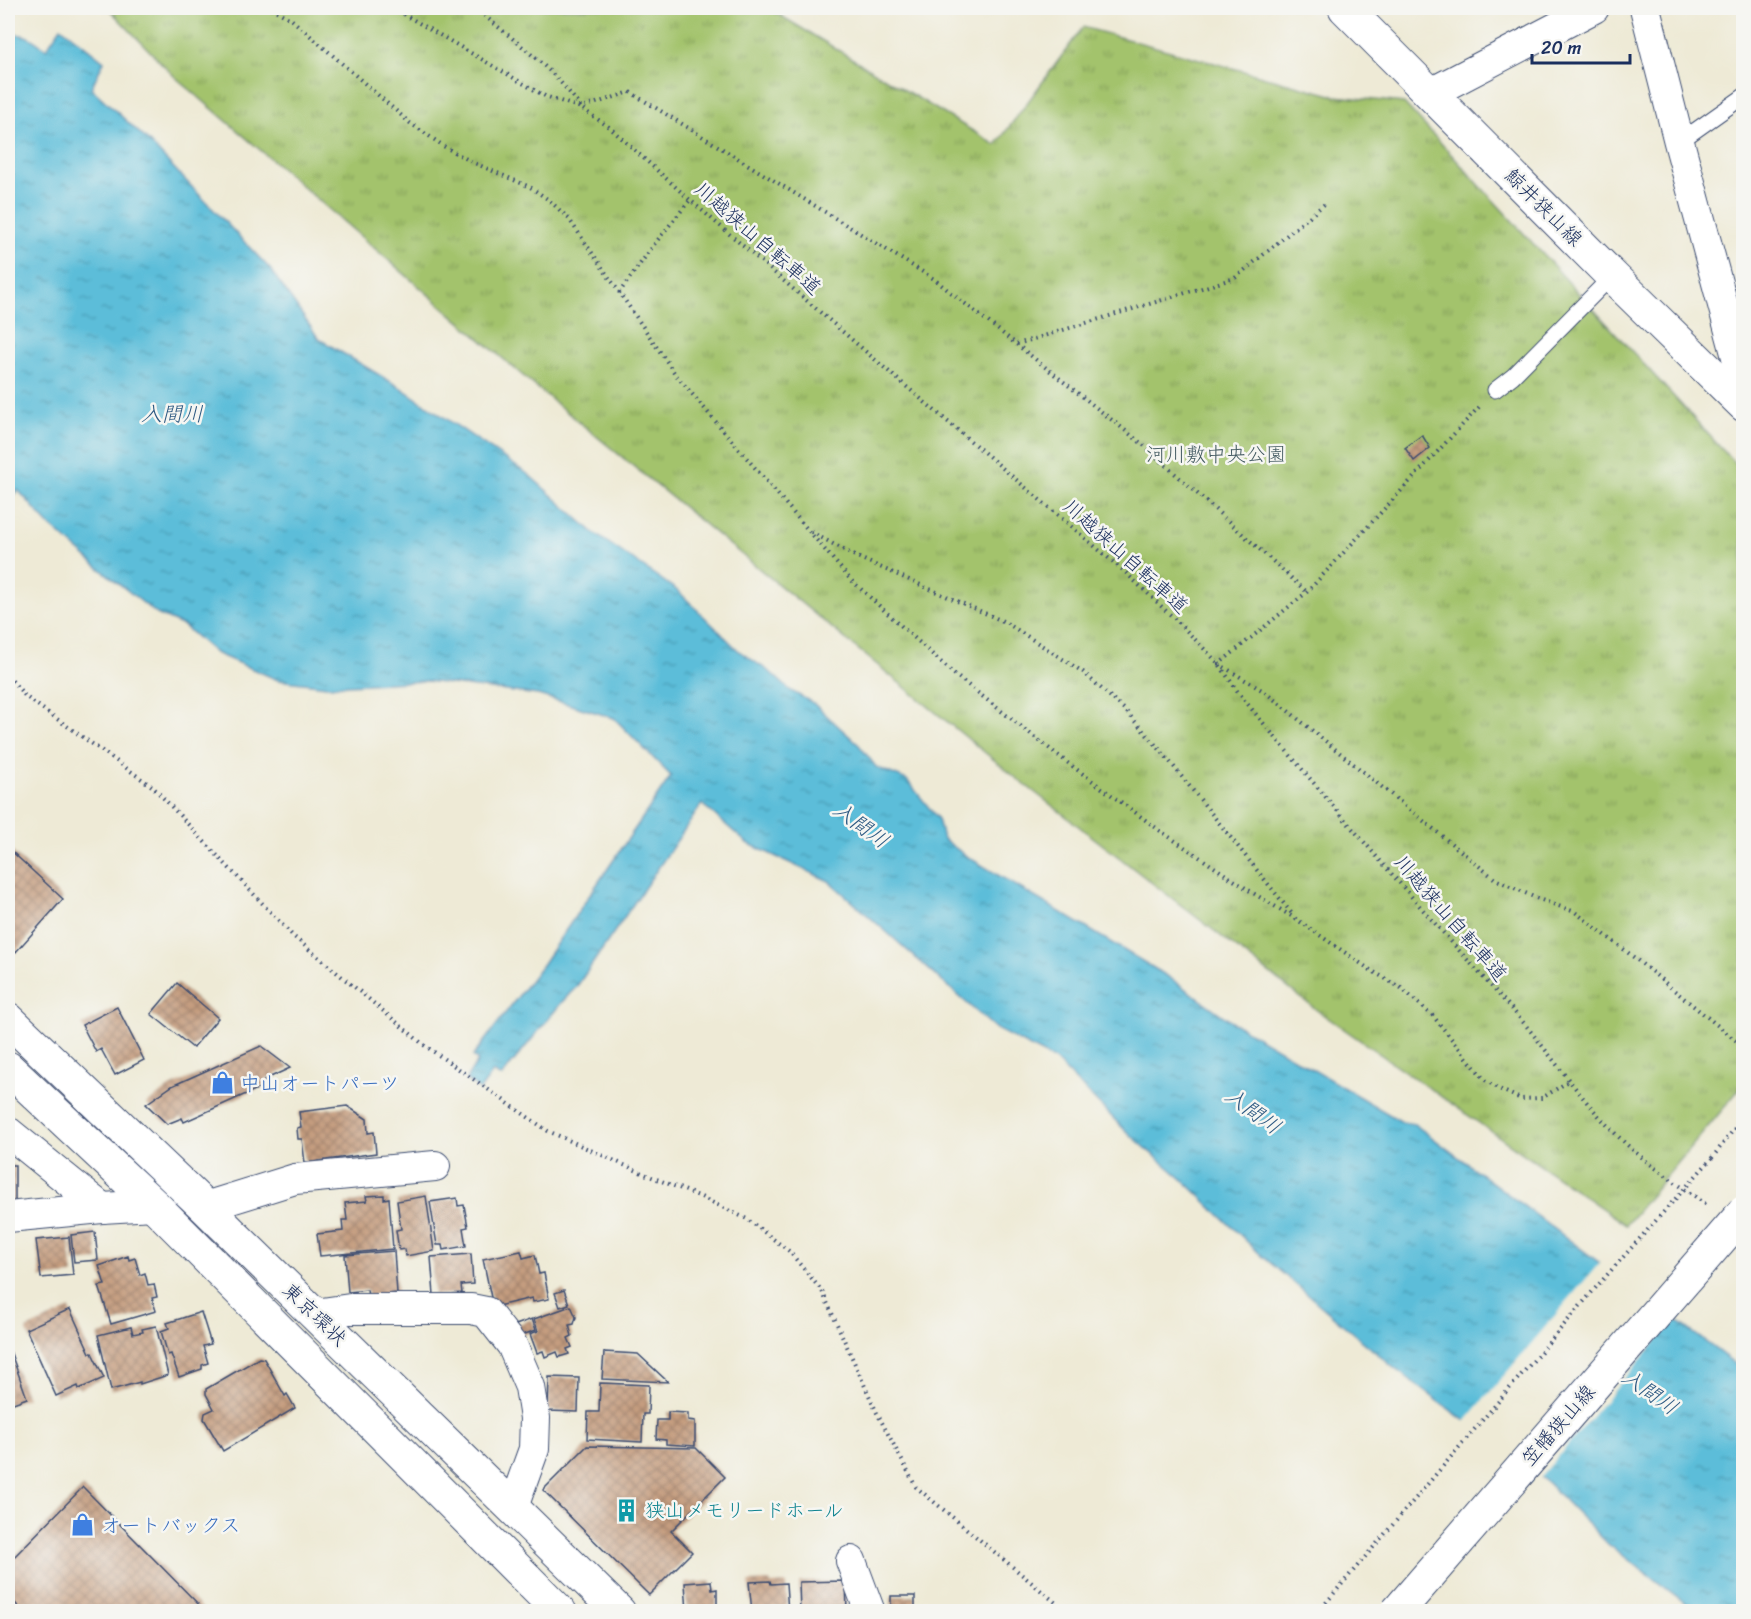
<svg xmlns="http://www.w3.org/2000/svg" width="1751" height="1619" viewBox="0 0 1751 1619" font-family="Sriracha,'Klee One',sans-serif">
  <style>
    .park { fill: url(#park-tufts); stroke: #5f7965; stroke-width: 1.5 }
    .water { fill: url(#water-ripples); stroke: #3b769c; stroke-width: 1.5 }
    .pier { fill: #eeead6 }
    .building { fill: url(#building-cross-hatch) }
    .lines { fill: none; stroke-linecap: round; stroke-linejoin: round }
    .lane-casing { stroke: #3b4b70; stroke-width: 17 }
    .street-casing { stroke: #3b4b70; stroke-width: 32 }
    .secondary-casing { stroke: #3b4b70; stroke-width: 35 }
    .highway-casing { stroke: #3b4b70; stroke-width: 35 }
    .path { stroke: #3b4b70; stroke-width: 4; stroke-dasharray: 1.5 4.5; stroke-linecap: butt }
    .lane { stroke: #fff; stroke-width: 15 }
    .street { stroke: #fff; stroke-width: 30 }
    .secondary { stroke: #fff; stroke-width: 33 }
    .highway { stroke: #fff; stroke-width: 33 }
    .secondary-bridge-casing { stroke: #3b4b70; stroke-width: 35; stroke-linecap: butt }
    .path-bridge { stroke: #3b4b70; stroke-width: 4; stroke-dasharray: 1.5 4.5; stroke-linecap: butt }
    .secondary-bridge { stroke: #fff; stroke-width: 33 }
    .labels { text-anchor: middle; stroke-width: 5; stroke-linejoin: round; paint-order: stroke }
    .street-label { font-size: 20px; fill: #1b2f5e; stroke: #f6f6f2 }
    .park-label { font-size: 20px; fill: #445b62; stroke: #f6f6f2 }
    .shop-label { font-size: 20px; fill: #366cbe; stroke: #f6f6f2; text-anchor: start }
    .culture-label { font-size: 20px; fill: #0d838f; stroke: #f6f6f2; text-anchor: start }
    .water-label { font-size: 21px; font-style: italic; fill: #2e5a83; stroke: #f6f6f2 }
  </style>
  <defs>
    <pattern id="park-tufts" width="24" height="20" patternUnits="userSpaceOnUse" patternTransform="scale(1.5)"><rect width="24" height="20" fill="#a3c36c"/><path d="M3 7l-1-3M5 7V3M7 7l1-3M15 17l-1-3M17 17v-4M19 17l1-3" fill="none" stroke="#849f5c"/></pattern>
    <pattern id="water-ripples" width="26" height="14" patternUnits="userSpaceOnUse" patternTransform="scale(1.5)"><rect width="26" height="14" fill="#5bbdd9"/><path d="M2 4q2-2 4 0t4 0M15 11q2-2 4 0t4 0" fill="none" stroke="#4a9ab3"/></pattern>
    <pattern id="building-cross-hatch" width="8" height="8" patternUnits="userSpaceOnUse" patternTransform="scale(1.5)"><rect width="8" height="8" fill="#c59d7f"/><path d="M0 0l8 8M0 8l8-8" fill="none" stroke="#9f806b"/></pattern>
  </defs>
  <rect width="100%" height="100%" fill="#f6f6f2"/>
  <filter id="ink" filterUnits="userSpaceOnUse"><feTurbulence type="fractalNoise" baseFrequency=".0167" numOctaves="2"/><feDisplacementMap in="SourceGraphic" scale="12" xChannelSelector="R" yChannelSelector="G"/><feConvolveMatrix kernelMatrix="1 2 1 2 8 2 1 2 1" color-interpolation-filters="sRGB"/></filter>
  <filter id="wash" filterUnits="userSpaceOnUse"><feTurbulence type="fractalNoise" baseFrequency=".008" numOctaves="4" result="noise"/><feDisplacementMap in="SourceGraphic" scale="24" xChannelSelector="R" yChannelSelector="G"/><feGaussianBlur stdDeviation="1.35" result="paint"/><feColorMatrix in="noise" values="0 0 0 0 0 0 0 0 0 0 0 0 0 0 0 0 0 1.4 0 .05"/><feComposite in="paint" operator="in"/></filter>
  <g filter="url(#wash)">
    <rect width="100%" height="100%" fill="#eeead6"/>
    <polygon class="park" points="108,8 768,8 996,145 1083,27 1335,96 1404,103 1743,472 1743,1085 1626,1225 1318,1011 1015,777 536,387 174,76"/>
    <path class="water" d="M61,27L104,61L91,88L148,141L270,269L319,339L401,388L529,475L594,533L678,591L739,651L770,672L791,691L813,703L859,745L876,767L907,780L938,819L943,839L968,857L1167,976L1232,1022L1402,1122L1414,1124L1743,1370V1611H1696L1608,1544L1548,1483L1394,1368L1260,1254L1182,1179L1127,1132L1055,1060L996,1029L829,881L747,843L702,804L577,986L562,1002L501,1077L493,1072L480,1090L466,1079L478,1061L473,1056L542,965L671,776L614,718L538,695L427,681L327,686L278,680L215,653L184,626L157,614L98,567L50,526L18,490L8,500V34C27,33 32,39 46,49Z"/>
    <polygon class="pier" points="1602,1260 1677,1317 1538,1480 1463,1424"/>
    <g id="blocks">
      <g class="building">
        <polygon points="1422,435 1430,448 1414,461 1405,448"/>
        <polygon points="8,848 63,899 15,953 8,946"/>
        <polygon points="177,983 218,1018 193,1048 151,1014"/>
        <polygon points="117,1007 144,1060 115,1075 101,1049 96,1052 82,1025"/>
        <polygon points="261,1046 290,1068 264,1080 266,1085 184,1122 182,1118 167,1124 146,1104 172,1086"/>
        <polygon points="347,1106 367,1119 368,1133 374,1132 376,1153 305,1163 302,1139 298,1139 297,1128 301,1127 299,1112"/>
        <rect x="8" y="1165" width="7" height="39"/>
        <polygon points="384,1195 384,1199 389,1198 393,1249 320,1256 317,1234 343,1231 342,1220 347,1220 345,1203 367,1201 366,1196"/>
        <polygon points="426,1196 434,1251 406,1256 405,1249 399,1250 396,1230 401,1229 397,1201"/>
        <polygon points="457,1198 458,1206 464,1205 468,1227 463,1228 466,1246 443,1250 442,1245 437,1245 430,1202"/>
        <polygon points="95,1232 98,1260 74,1262 71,1235"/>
        <polygon points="69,1237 73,1275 41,1278 36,1240"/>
        <polygon points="394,1251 397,1293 368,1296 367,1290 348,1292 345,1255"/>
        <polygon points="521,1251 523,1258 535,1255 539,1274 544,1273 549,1299 533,1302 532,1298 493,1307 483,1259"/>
        <polygon points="471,1254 473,1284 461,1285 462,1293 434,1295 431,1257"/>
        <polygon points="128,1256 129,1260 135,1258 140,1275 145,1273 148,1285 154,1284 157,1297 152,1298 156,1311 111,1324 99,1286 105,1285 99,1266"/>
        <polygon points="8,1280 10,1280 12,1306 8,1306"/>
        <polygon points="564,1290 569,1304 560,1307 555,1293"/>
        <polygon points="571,1306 576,1317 574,1324 569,1325 572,1336 568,1338 572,1347 567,1349 569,1354 559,1357 557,1352 545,1357 543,1351 537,1353 530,1334 538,1331 534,1319"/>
        <polygon points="70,1309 90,1353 92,1353 104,1378 79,1389 78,1386 56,1396 26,1329"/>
        <polygon points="201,1312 211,1344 203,1346 208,1363 202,1365 202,1369 179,1377 171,1354 168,1355 161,1331 169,1328 167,1323"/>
        <polygon points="532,1319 536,1330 517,1337 513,1326"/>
        <polygon points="156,1326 168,1375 140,1384 140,1382 111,1390 98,1335 131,1327 133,1334 143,1332 142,1329"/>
        <polygon points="8,1345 27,1398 8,1405"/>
        <polygon points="604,1352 638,1354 668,1382 602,1379"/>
        <polygon points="259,1358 264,1359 285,1396 287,1394 295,1408 223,1451 204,1419 205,1413 214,1409 206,1394 206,1389"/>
        <polygon points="549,1377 579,1378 578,1412 548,1411"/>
        <polygon points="600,1383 649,1385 648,1414 643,1414 642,1442 587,1439 588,1412 599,1412"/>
        <polygon points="668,1412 688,1413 688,1420 695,1421 695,1446 666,1444 666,1440 656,1439 657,1420 668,1420"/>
        <polygon points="587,1446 696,1448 725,1477 671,1531 692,1552 649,1595 543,1490"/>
        <polygon points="83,1487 206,1612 23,1612 8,1595 8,1563"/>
        <polygon points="711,1581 712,1590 717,1589 717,1608 713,1609 713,1612 687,1612 685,1583"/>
        <polygon points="770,1581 771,1584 786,1583 788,1612 752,1612 749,1582"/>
        <polygon points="846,1581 847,1612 800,1612 799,1582"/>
        <rect x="891" y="1596" width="24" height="16"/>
      </g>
    </g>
  </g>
  <g filter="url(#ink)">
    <use href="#blocks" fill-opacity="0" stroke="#3b4b70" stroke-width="1.5"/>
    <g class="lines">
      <defs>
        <g id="lane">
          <polyline points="1679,142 1744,96"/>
          <polyline points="1495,390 1513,376 1612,276"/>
        </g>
        <g id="street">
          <polyline points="1645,8 1679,142 1740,368 1739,401"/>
          <polyline points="1431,93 1594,8"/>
          <polyline points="8,1132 102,1208"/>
          <polyline points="205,1207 295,1179 435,1166"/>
          <polyline points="8,1217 102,1208 154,1205"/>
          <polyline points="315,1314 350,1309 471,1309 486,1312 512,1345 530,1387 535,1418 534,1449 513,1507"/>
          <polyline points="851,1561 870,1612"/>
        </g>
        <polyline id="secondary" points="1345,8 1612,276 1744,405"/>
        <g id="highway">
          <polyline points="8,1019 205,1207 619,1612"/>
          <polyline points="8,1068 154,1205 560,1612"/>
        </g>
      </defs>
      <use href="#lane" class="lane-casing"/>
      <use href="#street" class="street-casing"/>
      <use href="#secondary" class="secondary-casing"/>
      <use href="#highway" class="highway-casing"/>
      <g class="path">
        <polyline points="271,8 291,19 410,123 445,147 472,162 530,187 549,200 569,219 676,375 808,530 850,579 955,675 1068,763 1159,830 1253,893 1296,919 1369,969 1401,988 1433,1016 1485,1080 1499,1089 1521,1099 1542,1098 1569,1081"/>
        <path d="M393,8L545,96L581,108L609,127L690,200L901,382L1125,572L1178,622L1219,664L1240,695C1328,801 1417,905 1510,1007C1545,1046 1574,1091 1611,1129C1639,1159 1674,1181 1707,1205"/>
        <path d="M475,8C512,39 554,68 581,108L630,92L934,279L1141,443L1307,592"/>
        <polyline points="619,293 656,242 690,200"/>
        <polyline points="1017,344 1235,278 1327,202"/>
        <polyline points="1479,407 1307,592 1219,664 1265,692 1495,879 1536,898 1575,912 1626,951 1744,1047"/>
        <polyline points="811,532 857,557 1005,622 1083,672 1125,710 1162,752 1293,915"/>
        <polyline points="8,676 26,697 153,787 293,936 424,1045 548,1131 642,1173 701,1197 747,1219 789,1251 822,1291 877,1413 916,1487 1067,1612"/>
        <polyline points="1712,1158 1744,1116"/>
      </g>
      <use href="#lane" class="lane"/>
      <use href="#street" class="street"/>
      <use href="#secondary" class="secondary"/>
      <use href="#highway" class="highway"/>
      <defs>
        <polyline id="secondary-bridge" points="1397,1612 1744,1212"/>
      </defs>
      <use href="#secondary-bridge" class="secondary-bridge-casing"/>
      <polyline class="path-bridge" points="1318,1612 1599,1284 1712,1158"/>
      <use href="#secondary-bridge" class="secondary-bridge"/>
    </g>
  </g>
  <defs>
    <symbol id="shop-bare" viewBox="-9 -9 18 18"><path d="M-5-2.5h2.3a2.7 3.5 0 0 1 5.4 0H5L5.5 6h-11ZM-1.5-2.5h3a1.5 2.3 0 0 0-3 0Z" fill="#3f7fe0" stroke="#f6f6f2" stroke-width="2.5" paint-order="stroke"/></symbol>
    <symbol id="building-bare" viewBox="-9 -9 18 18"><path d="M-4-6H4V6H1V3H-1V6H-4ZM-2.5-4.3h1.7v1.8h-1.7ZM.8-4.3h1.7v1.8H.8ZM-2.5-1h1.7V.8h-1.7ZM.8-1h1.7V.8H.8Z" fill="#0f9aa8" stroke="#f6f6f2" stroke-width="2.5" paint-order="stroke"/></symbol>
  </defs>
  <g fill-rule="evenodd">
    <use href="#shop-bare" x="206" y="1066" width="33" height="33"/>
    <use href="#building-bare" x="610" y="1494" width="33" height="33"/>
    <use href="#shop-bare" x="66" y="1508" width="33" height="33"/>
  </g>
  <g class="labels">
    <g class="street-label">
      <text transform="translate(1544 207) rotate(45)" y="7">鯨井狭山線</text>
      <text transform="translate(758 238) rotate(41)" y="7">川越狭山自転車道</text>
      <text transform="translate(1126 556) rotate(42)" y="7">川越狭山自転車道</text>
      <text transform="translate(1451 918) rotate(49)" y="7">川越狭山自転車道</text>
      <text transform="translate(315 1314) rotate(44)" y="7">東京環状</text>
      <text transform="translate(1558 1425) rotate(-49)" y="7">笠幡狭山線</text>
    </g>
    <g class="park-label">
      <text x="1216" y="461">河川敷中央公園</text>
    </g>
    <g class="shop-label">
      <text x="240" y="1090">中山オートパーツ</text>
      <text x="101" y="1532">オートバックス</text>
    </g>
    <g class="culture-label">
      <text x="645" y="1517">狭山メモリードホール</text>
    </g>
    <g class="water-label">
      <text x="172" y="421">入間川</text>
      <text transform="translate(861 825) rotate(36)" y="7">入間川</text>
      <text transform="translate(1253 1111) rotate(36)" y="7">入間川</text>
      <text transform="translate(1650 1392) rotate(35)" y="7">入間川</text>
    </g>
  </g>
  <rect width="1751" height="1619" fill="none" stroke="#f6f6f2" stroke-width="30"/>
  <path d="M1532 54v9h98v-9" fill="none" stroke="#1b2f5e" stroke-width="3"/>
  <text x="1541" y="54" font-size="18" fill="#1b2f5e" stroke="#f6f6f2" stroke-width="4.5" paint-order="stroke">20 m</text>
</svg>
